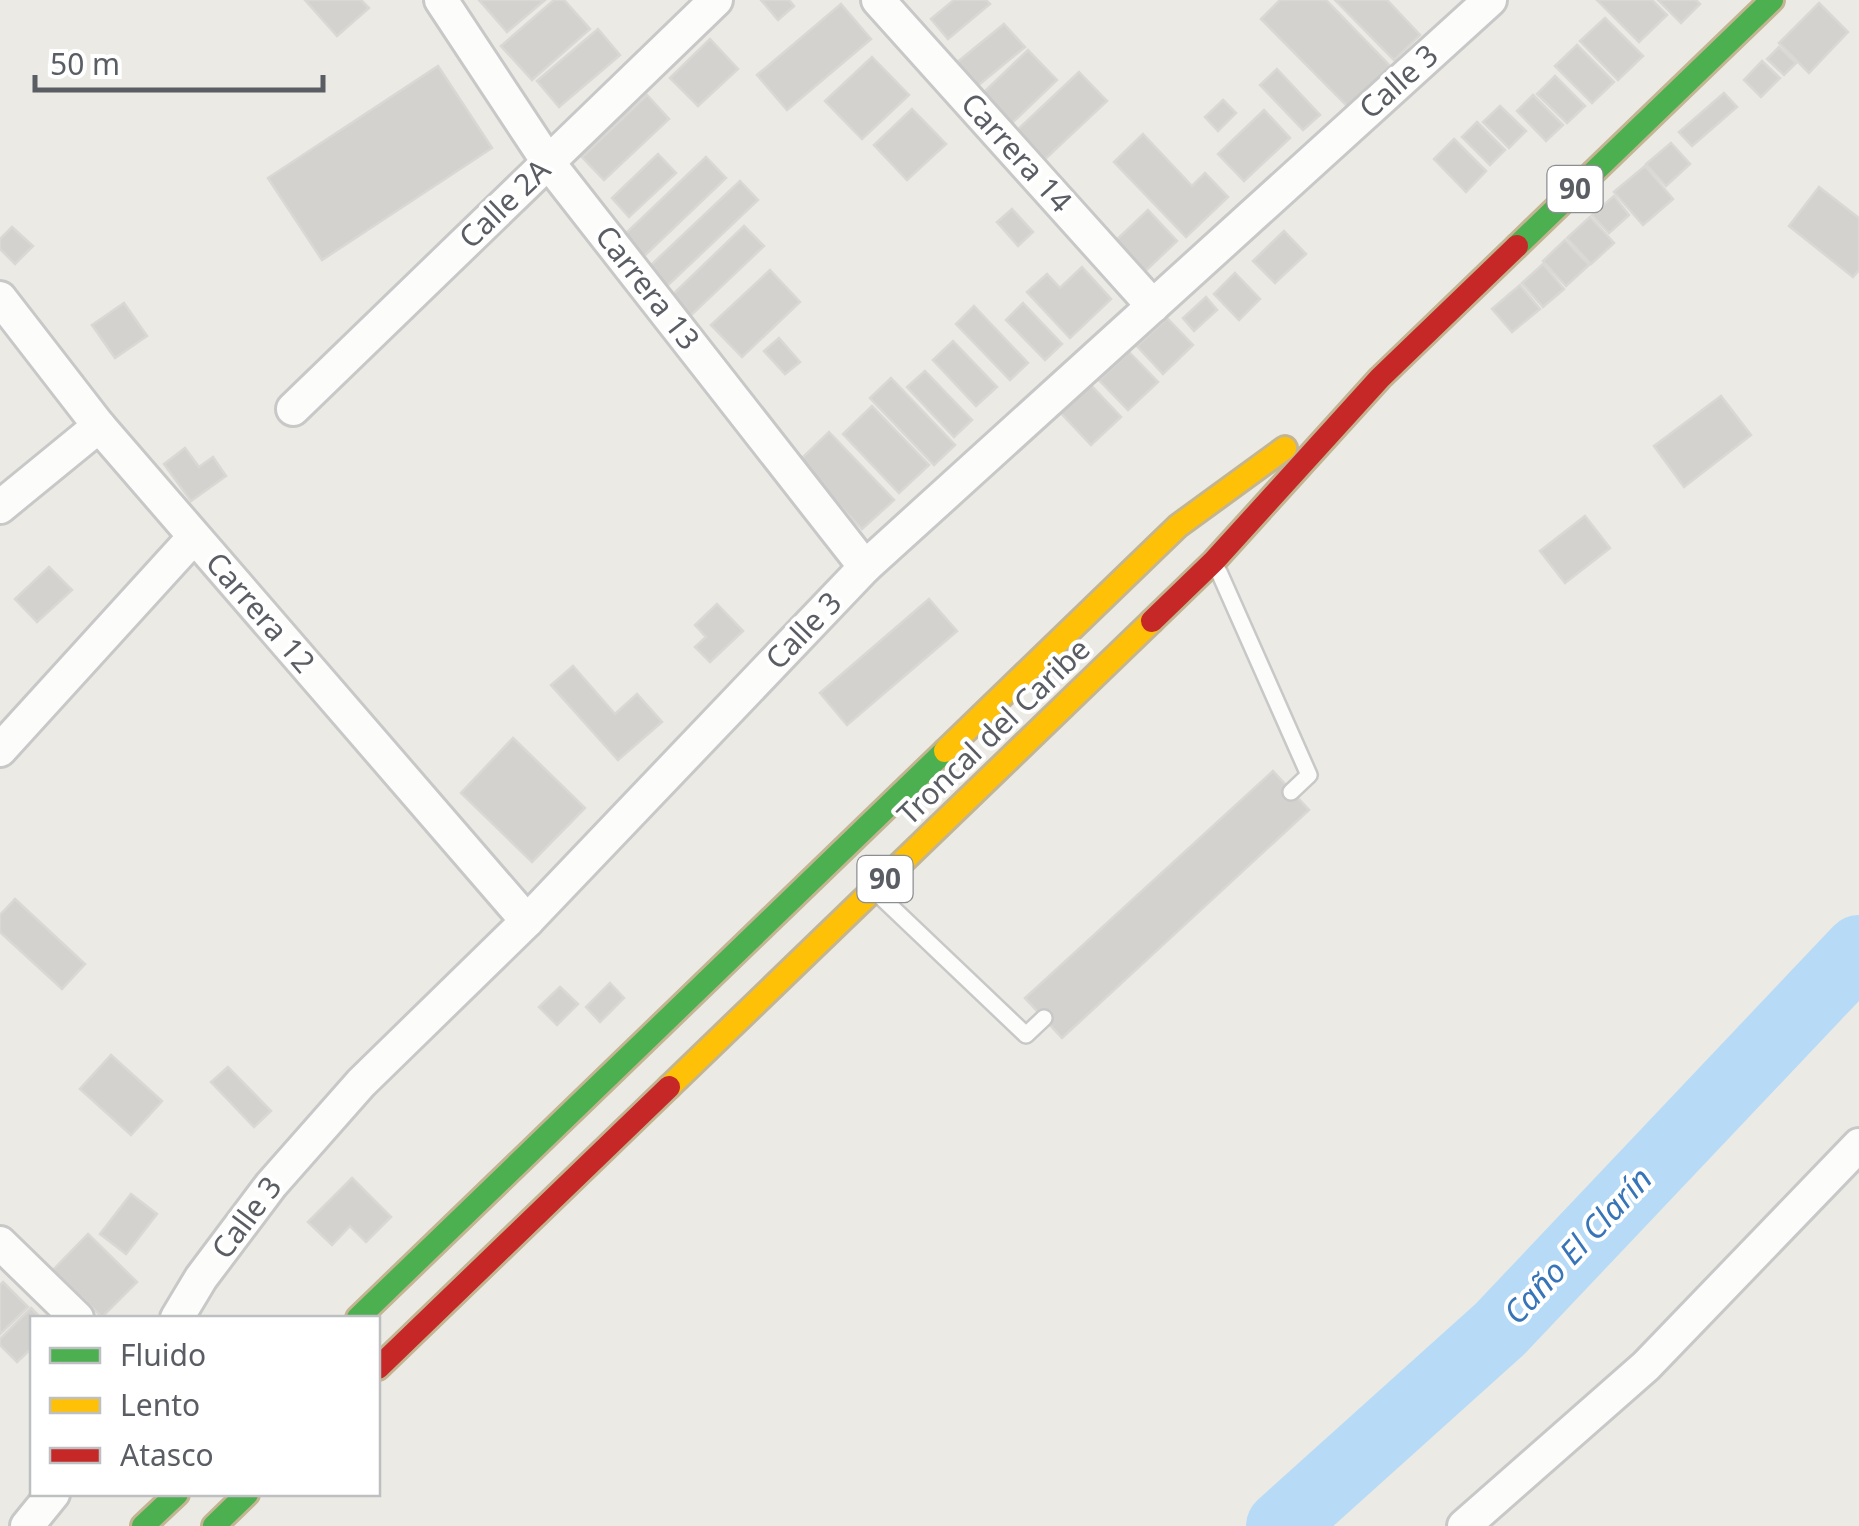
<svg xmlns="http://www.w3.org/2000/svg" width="1859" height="1526" viewBox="0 0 1859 1526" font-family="'Noto Sans',sans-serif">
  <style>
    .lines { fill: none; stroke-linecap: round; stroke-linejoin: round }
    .river { stroke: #b7dbf7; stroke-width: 70 }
    .building { fill: #d3d2ce; stroke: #dad8d4; stroke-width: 2.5 }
    .lane-casing { stroke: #c7c8c7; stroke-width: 20 }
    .street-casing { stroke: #c7c8c7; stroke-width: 38 }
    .fast-casing { stroke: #c3b592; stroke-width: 28 }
    .slow-casing { stroke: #c3b592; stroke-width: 28 }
    .jam-casing { stroke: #c3b592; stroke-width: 28 }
    .lane { stroke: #fcfcfb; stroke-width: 15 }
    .street { stroke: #fcfcfb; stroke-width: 32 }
    .fast { stroke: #4caf50; stroke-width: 22 }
    .slow { stroke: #ffc107; stroke-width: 22 }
    .jam { stroke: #c62828; stroke-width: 22 }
    .labels { text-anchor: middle; stroke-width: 8; stroke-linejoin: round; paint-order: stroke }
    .shield { fill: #fff; stroke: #8c8e92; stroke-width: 2.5 }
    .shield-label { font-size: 28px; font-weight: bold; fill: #5a5e64 }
    .street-label { font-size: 30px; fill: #5a5e64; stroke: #fff }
    .water-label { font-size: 32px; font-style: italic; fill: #3774b8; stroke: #fff }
  </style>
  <rect width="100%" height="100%" fill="#ebeae4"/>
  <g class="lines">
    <polyline class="river" points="1281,1526 1500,1329 1859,950"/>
  </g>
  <g class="building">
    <polygon points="305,0 361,0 369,8 337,36"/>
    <polygon points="479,0 545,0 507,32"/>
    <polygon points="554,0 564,0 590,29 532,80 501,46"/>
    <polygon points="761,0 789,0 794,6 778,20"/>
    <polygon points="954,0 986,0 990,4 948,39 931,19"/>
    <polygon points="1280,0 1326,0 1393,69 1351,110 1261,19"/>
    <polygon points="1335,0 1387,0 1420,35 1394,60"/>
    <polygon points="1597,0 1652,0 1667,15 1639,42"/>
    <polygon points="1658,0 1696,0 1700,4 1681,23"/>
    <polygon points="1819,3 1848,32 1809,73 1779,43"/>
    <polygon points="841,4 871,39 787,110 757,75"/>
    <polygon points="1605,18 1643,56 1618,80 1580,41"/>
    <polygon points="1004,24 1025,47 975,88 955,64"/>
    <polygon points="598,29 620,55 559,107 537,81"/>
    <polygon points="710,39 738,69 698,106 670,78"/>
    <polygon points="1577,45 1614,82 1592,103 1555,66"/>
    <polygon points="1779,47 1796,63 1784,75 1767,59"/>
    <polygon points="1028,50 1057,80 1010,125 981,95"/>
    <polygon points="872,57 909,95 862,139 825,101"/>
    <polygon points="1762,61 1780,78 1761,97 1744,80"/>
    <polygon points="438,66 492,148 322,260 268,178"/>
    <polygon points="1277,69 1320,115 1303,130 1260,85"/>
    <polygon points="1079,72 1107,101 1042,162 1014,133"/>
    <polygon points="1555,76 1585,106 1567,123 1537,94"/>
    <polygon points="1724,93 1737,107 1692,146 1679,132"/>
    <polygon points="647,95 669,119 604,180 582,157"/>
    <polygon points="1533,95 1563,125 1546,141 1517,111"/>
    <polygon points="1223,100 1236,113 1218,131 1205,117"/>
    <polygon points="1500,106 1526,131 1509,148 1483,122"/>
    <polygon points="912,109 946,144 907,180 874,145"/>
    <polygon points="1264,110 1290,138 1244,181 1218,154"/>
    <polygon points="1477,122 1505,150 1490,165 1462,137"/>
    <polygon points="1143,134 1192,186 1205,173 1228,197 1186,237 1114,162"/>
    <polygon points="1454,139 1486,171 1466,192 1434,159"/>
    <polygon points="1671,143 1690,164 1666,186 1646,164"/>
    <polygon points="658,154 676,173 629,217 612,198"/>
    <polygon points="706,157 726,178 641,259 621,238"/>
    <polygon points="1645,166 1673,199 1643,225 1614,192"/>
    <polygon points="740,181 758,200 667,286 649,267"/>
    <polygon points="1819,187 1859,218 1859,270 1853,277 1789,226"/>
    <polygon points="1614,196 1629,215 1609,233 1592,215"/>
    <polygon points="1012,209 1033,232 1018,246 997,222"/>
    <polygon points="1148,210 1177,241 1138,278 1109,247"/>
    <polygon points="1590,217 1614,243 1591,264 1567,238"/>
    <polygon points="744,226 764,246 687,319 668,299"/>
    <polygon points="12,227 33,246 15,264 0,249 0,239"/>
    <polygon points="1284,231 1306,254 1275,283 1253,261"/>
    <polygon points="1565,240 1589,265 1566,286 1543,261"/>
    <polygon points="1543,264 1564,289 1543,307 1522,283"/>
    <polygon points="1082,267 1111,299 1070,338 1027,292 1047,274 1060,288"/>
    <polygon points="770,270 800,302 742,357 711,325"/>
    <polygon points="1235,273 1260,299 1239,320 1214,294"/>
    <polygon points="1520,285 1540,309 1512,332 1492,309"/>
    <polygon points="1206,297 1217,310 1194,331 1183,318"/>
    <polygon points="124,303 147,336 115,358 92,325"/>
    <polygon points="1023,303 1062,344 1045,360 1006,320"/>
    <polygon points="974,306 1028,363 1010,380 956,324"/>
    <polygon points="1167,318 1193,345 1163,374 1137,346"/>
    <polygon points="779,338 800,362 785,374 764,351"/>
    <polygon points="953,341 997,387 976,406 933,360"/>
    <polygon points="1129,352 1158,382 1128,410 1099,380"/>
    <polygon points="925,371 972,420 954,437 907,387"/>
    <polygon points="891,378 955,445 934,465 870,398"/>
    <polygon points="1089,383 1121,417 1091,445 1059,411"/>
    <polygon points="1721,396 1751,435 1684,487 1654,446"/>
    <polygon points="872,406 929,465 899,493 843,434"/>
    <polygon points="829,432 894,500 862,529 798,462"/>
    <polygon points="185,448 199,467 213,457 226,476 191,501 164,464"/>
    <polygon points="1585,516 1610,548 1565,583 1540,551"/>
    <polygon points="49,567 72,590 37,622 15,599"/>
    <polygon points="929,599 957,631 847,725 820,693"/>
    <polygon points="717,604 743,631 710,662 695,647 706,637 695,625"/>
    <polygon points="573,666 615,714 637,694 662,722 618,760 551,685"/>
    <polygon points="513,738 585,808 532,862 461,793"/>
    <polygon points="1273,771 1309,810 1062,1038 1025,998"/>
    <polygon points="15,899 85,964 62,989 0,932 0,915"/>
    <polygon points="610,983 624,998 600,1022 586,1007"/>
    <polygon points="560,987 578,1004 557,1025 539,1007"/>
    <polygon points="111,1055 162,1101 131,1135 80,1089"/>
    <polygon points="228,1067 271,1111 254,1127 211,1082"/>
    <polygon points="352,1178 391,1217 366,1242 350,1226 332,1245 308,1222"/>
    <polygon points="131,1194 157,1214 126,1254 100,1234"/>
    <polygon points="88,1234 137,1282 102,1317 53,1270"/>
    <polygon points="3,1282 28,1307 0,1334 0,1285"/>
    <polygon points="31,1308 41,1318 32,1318 32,1348 17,1362 0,1345 0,1339"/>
  </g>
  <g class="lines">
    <defs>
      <g id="lane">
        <polyline points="1219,572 1309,775 1291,792"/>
        <polyline points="880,896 1026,1035 1044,1018"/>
      </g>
      <g id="street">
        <polyline points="441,0 548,162 865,567"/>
        <polyline points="878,0 1153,306"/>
        <polyline points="0,298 99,426 527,921"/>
        <polyline points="293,409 716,0"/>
        <polyline points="0,507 99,426"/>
        <polyline points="0,750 194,537"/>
        <polyline points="0,1243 77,1318"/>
        <polyline points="177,1318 201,1278 271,1185 361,1083 527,921 865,567 1490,0"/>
        <polyline points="27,1526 53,1494"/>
        <polyline points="1464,1526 1646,1366 1859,1145"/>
      </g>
      <g id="fast">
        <polyline points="1517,246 1772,0"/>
        <polyline points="358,1318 945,751"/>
        <polyline points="143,1526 177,1494"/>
        <polyline points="214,1526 247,1494"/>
      </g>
      <g id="slow">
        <polyline points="945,751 1178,526 1285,448"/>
        <polyline points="669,1087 1152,621"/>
      </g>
      <g id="jam">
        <polyline points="1152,621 1214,561 1380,378 1517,246"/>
        <polyline points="378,1368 669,1087"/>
      </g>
    </defs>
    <use href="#lane" class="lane-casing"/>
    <use href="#street" class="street-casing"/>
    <use href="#fast" class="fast-casing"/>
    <use href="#slow" class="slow-casing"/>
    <use href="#jam" class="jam-casing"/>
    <use href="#lane" class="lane"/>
    <use href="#street" class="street"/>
    <use href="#fast" class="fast"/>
    <use href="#slow" class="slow"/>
    <use href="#jam" class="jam"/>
  </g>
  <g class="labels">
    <g class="shield">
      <rect x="1547.5" y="166" width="55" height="46" rx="8"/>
      <rect x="857.5" y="856" width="55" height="46" rx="8"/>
    </g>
    <g class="shield-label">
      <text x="1575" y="199">90</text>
      <text x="885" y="889">90</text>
    </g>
    <g class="street-label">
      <text transform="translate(1399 82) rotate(-42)" y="10">Calle 3</text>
      <text transform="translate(1016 153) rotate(48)" y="10">Carrera 14</text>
      <text transform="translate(505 204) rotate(-44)" y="10">Calle 2A</text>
      <text transform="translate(647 288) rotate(52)" y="10">Carrera 13</text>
      <text transform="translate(260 613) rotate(49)" y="10">Carrera 12</text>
      <text transform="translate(804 631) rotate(-46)" y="10">Calle 3</text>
      <text transform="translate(994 732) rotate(-44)" y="10">Troncal del Caribe</text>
      <text transform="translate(247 1218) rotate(-53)" y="10">Calle 3</text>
    </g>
    <g class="water-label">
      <text transform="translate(1578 1246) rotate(-47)" y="11">Caño El Clarín</text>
    </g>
  </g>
  <rect x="30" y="1316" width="350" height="180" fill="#ffffff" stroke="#bdbfc1" stroke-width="2.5"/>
  <rect x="50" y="1348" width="50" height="15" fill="#4caf50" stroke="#bdbfc1" stroke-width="2.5"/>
  <text x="120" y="1366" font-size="30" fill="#5a5e64">Fluido</text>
  <rect x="50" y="1398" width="50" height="15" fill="#ffc107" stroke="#bdbfc1" stroke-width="2.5"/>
  <text x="120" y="1416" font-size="30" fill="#5a5e64">Lento</text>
  <rect x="50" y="1448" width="50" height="15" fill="#c62828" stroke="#bdbfc1" stroke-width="2.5"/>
  <text x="120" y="1466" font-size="30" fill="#5a5e64">Atasco</text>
  <path d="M35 75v15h288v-15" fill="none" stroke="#5a5e64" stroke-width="5"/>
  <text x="50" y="75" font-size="30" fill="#5a5e64" stroke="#ffffff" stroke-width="8" paint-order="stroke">50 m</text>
</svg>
